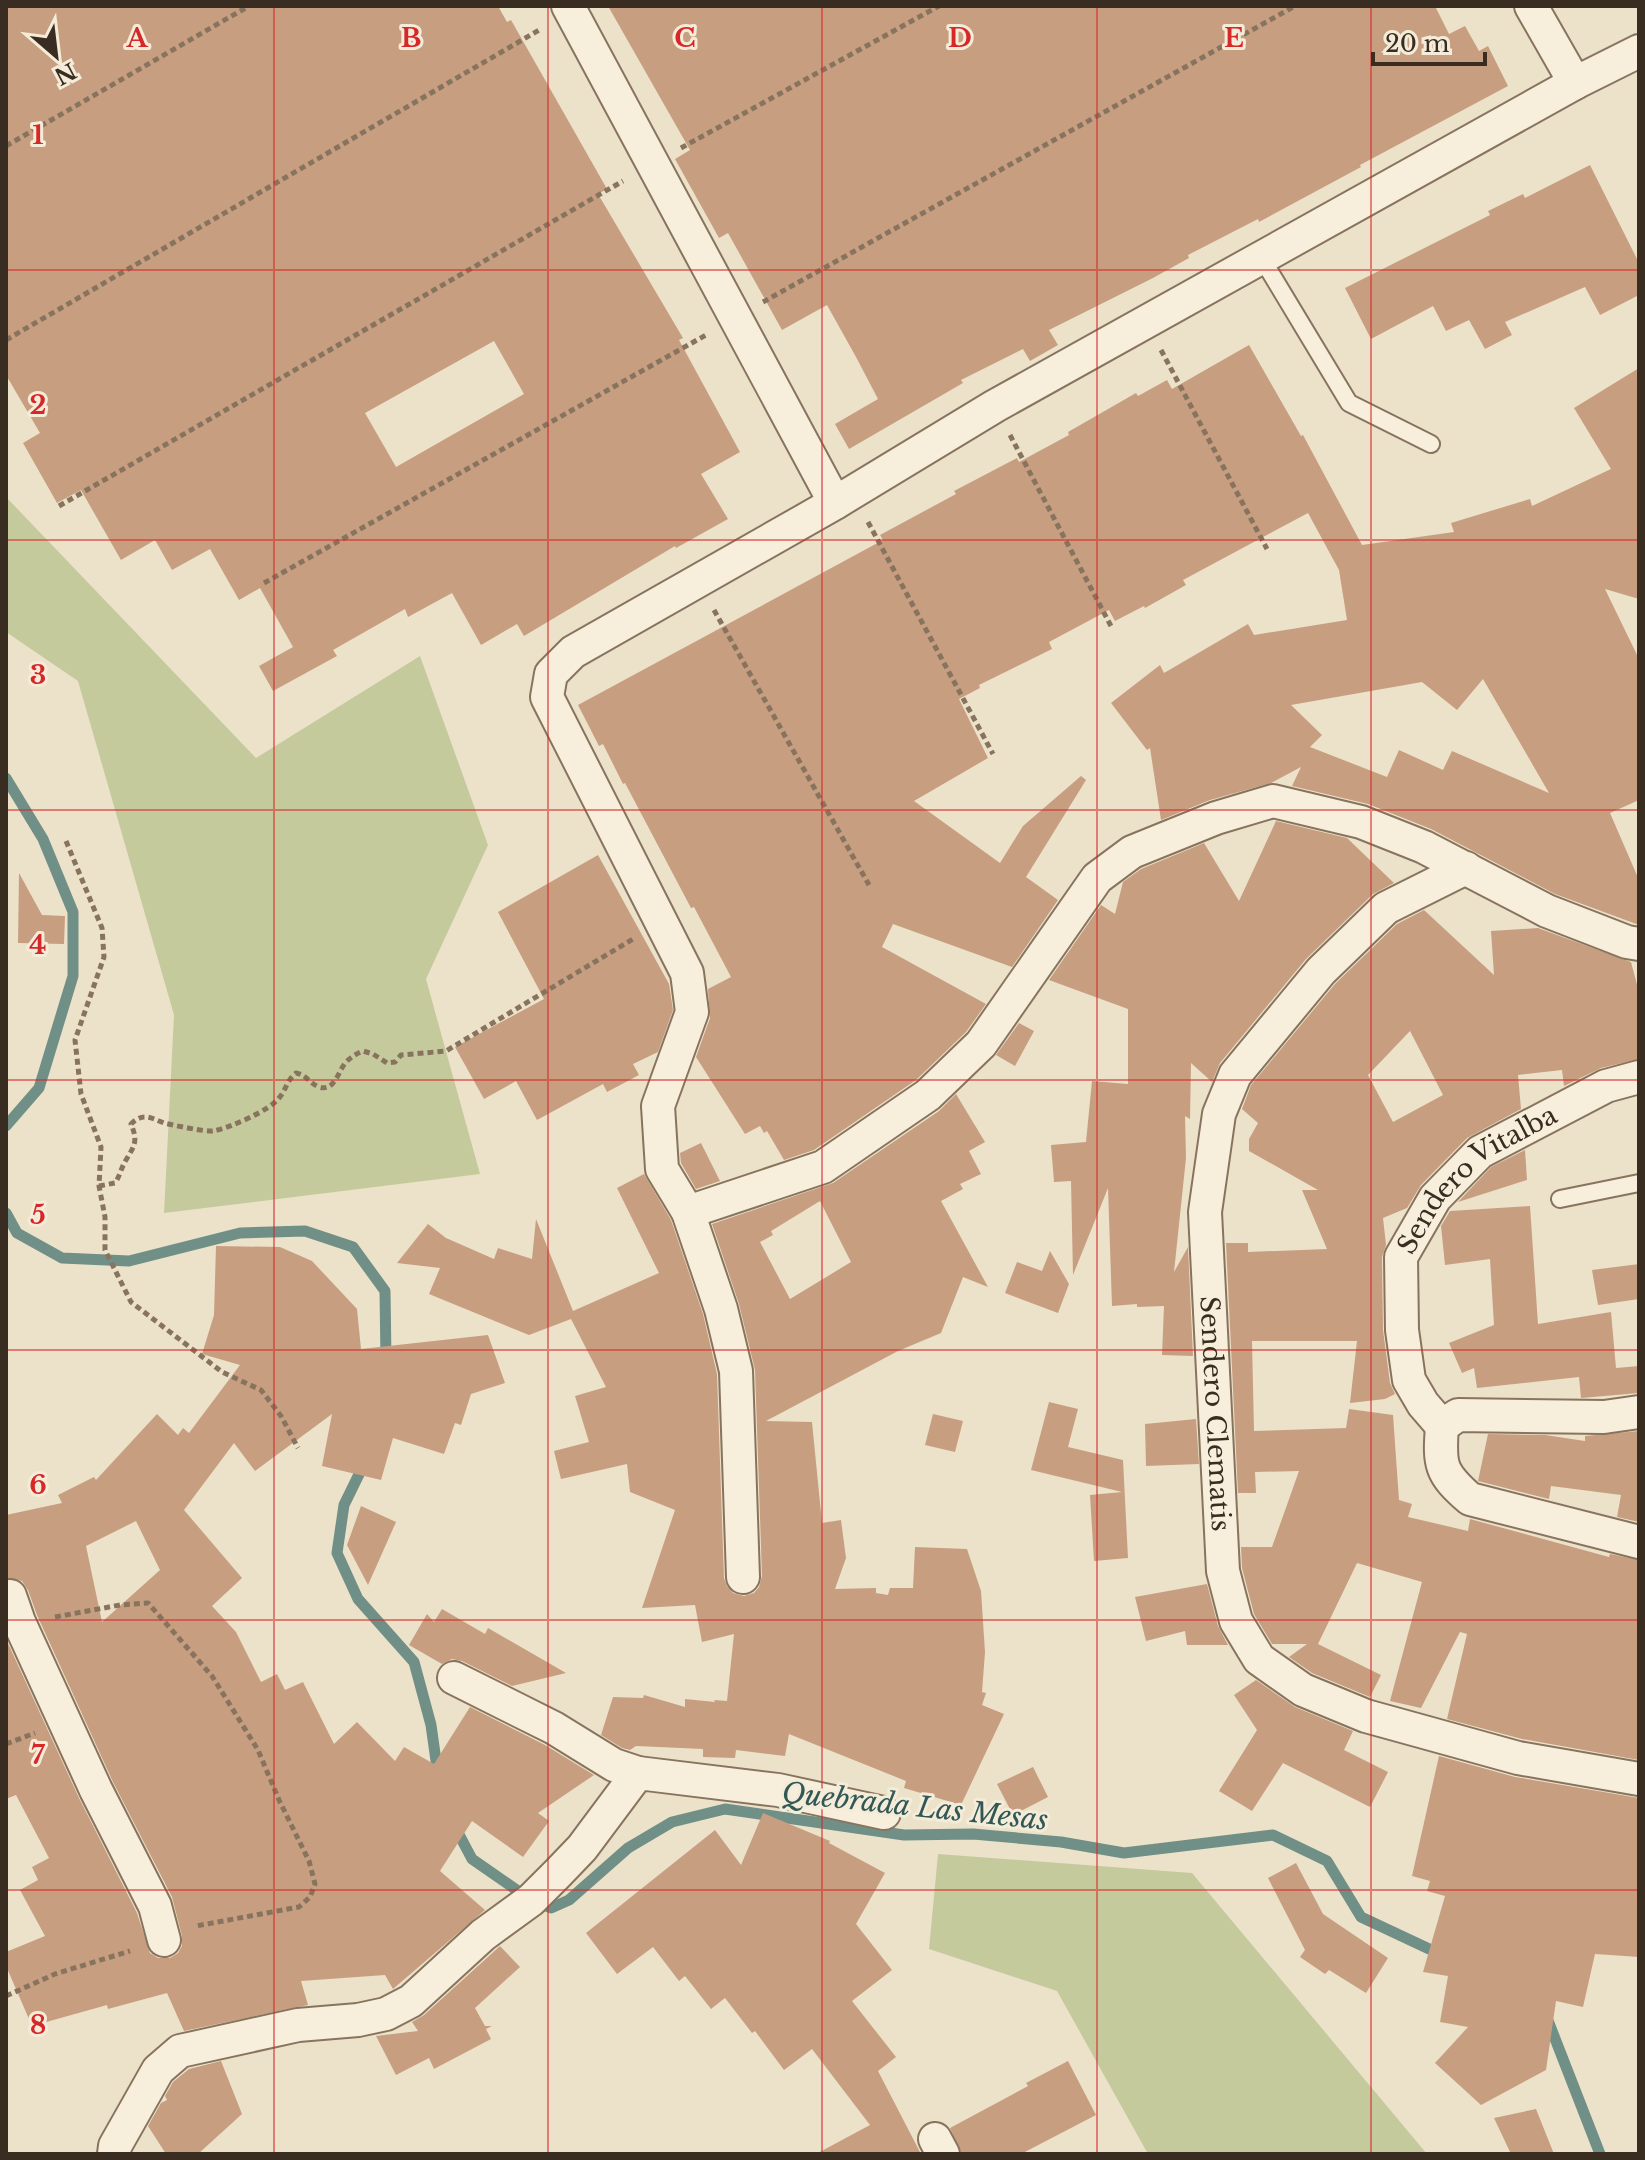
<svg xmlns="http://www.w3.org/2000/svg" width="1645" height="2160" viewBox="0 0 1645 2160" font-family="'Libre Baskerville',serif">
  <style>
    .green { fill: #c5ca9d }
    .lines { fill: none; stroke-linecap: round; stroke-linejoin: round }
    .stream { stroke: #708f87; stroke-width: 11 }
    .building { fill: #c89e81; fill-rule: evenodd }
    .lane-casing { stroke: #88745e; stroke-width: 20 }
    .street-casing { stroke: #88745e; stroke-width: 36 }
    .path { stroke: #88745e; stroke-width: 5; stroke-dasharray: 6 4; stroke-linecap: butt }
    .lane { stroke: #f7efdc; stroke-width: 16 }
    .street { stroke: #f7efdc; stroke-width: 32 }
    .grid { fill: none; stroke: #d62828; stroke-width: 2; stroke-opacity: 0.55 }
    .labels { text-anchor: middle; stroke-width: 6; stroke-linejoin: round; paint-order: stroke }
    .street-label { font-size: 26px; fill: #392d21; stroke: #f4ecd8 }
    .water-label { font-size: 28px; font-style: italic; fill: #315855; stroke: #f4ecd8 }
    .grid-label { font-size: 26px; text-anchor: middle; font-weight: bold; fill: #d62828; stroke: #f4ecd8; stroke-width: 6; stroke-linejoin: round; paint-order: stroke }
  </style>
  <rect width="100%" height="100%" fill="#ece2c9"/>
  <g class="green">
    <polygon points="6,497 256,758 420,656 488,845 426,979 480,1174 164,1213 174,1015 78,681 6,632"/>
    <polygon points="938,1854 1192,1873 1427,2154 1148,2154 1057,1991 929,1949"/>
  </g>
  <g class="lines">
    <g class="stream">
      <polyline points="6,778 43,839 73,912 73,976 39,1088 6,1126"/>
      <polyline points="6,1213 17,1233 62,1258 129,1261 240,1233 305,1231 353,1247 385,1291 386,1360"/>
      <polyline points="365,1462 344,1505 337,1553 358,1599 414,1662 431,1725 438,1775"/>
      <polyline points="454,1825 472,1859 531,1900 551,1908 569,1900 628,1848 672,1822 725,1809 904,1835 973,1834 1061,1842 1124,1853 1273,1835 1327,1861 1361,1917 1442,1955"/>
      <polyline points="1547,2018 1600,2154"/>
    </g>
  </g>
  <g class="building">
    <path d="M6,6H498L507,22L511,20L607,189L598,194L683,338L679,340L740,452L701,474L728,519L676,548L675,546L524,636L517,624L481,645L452,593L408,617L405,609L333,650L337,656L273,691L259,666L293,647L260,588L239,600L210,549L172,570L155,540L121,560L81,490L57,503L23,443L40,433L6,375ZM494,341L524,394L396,467L365,413Z"/>
    <polygon points="608,6 1435,6 1449,34 1465,26 1479,51 1488,46 1508,86 1360,165 1361,167 1259,222 1258,219 1188,255 1189,258 1153,278 1049,330 1058,345 1030,361 1023,349 961,380 963,383 849,449 835,424 878,399 856,357 827,305 782,330 728,233 719,238 675,159 690,150"/>
    <polygon points="1590,165 1639,263 1639,295 1600,315 1585,287 1505,322 1512,335 1485,349 1469,320 1446,331 1433,306 1371,339 1345,288 1490,215 1488,211 1523,194 1525,198"/>
    <path d="M1249,345L1301,436L1303,435L1362,545L1454,532L1451,523L1530,499L1532,506L1611,469L1574,408L1639,368V599L1605,589L1639,659V800L1610,813L1639,880V925L1555,894L1431,829L1368,804L1292,786L1301,767L1271,783L1210,800L1161,820L1150,748L1147,750L1111,703L1160,665L1164,673L1248,624L1254,635L1347,620L1339,570L1308,513L1183,580L1186,585L1145,608L1144,606L1115,621L1109,610L1049,642L1052,649L979,685L980,688L959,699L988,758L914,801L1000,863L1023,826L1081,776L1086,780L1026,877L1058,900L1012,967L893,924L882,947L986,1004L966,1032L916,1080L814,1150L784,1160L767,1131L764,1133L760,1126L745,1134L696,1057L710,1018L708,989L731,977L694,907L691,908L625,783L623,784L603,744L599,746L578,705L883,540L880,535L956,494L954,491L1017,458L1019,462L1069,435L1068,432L1136,393L1138,396L1167,380L1172,389ZM1483,679L1549,793L1452,751L1443,770L1399,750L1387,777L1310,747L1322,735L1291,705L1422,682L1457,710Z"/>
    <polygon points="1276,821 1347,838 1394,883 1373,894 1306,959 1220,1063 1212,1082 1191,1063 1190,1119 1185,1116 1186,1158 1174,1272 1188,1247 1193,1356 1162,1355 1164,1306 1137,1307 1137,1304 1112,1306 1108,1188 1073,1275 1071,1181 1054,1182 1051,1145 1086,1142 1092,1081 1128,1084 1128,1009 1049,980 1101,905 1115,914 1123,882 1141,869 1204,843 1239,901"/>
    <polygon points="598,855 669,984 673,1010 658,1052 633,1064 639,1075 607,1092 603,1084 537,1120 516,1081 484,1099 455,1047 544,999 498,912"/>
    <polygon points="19,873 42,915 65,916 64,944 18,943"/>
    <path d="M1424,910L1494,975L1491,931L1538,928L1631,962L1639,992V1059L1601,1068L1564,1086L1562,1070L1518,1075L1521,1109L1467,1138L1421,1185L1407,1208L1383,1218L1386,1245L1382,1257L1383,1330L1390,1383L1395,1394L1385,1399L1350,1403L1357,1341H1252L1254,1431L1346,1428L1349,1409L1393,1415L1399,1500L1412,1504L1408,1517L1468,1531L1470,1519L1609,1557L1610,1554L1639,1560V1760L1522,1739L1447,1719L1467,1634L1460,1632L1421,1708L1390,1701L1422,1582L1357,1563L1318,1644L1381,1675L1370,1697L1312,1673L1289,1657L1307,1644H1272L1254,1614L1242,1568L1241,1547H1272L1299,1471L1255,1472L1256,1493H1238L1226,1243H1248V1252L1327,1249L1302,1190H1318L1249,1151V1139L1258,1123L1242,1109L1251,1085L1335,984L1397,924ZM1410,1031L1443,1095L1393,1122L1368,1075Z"/>
    <polygon points="1019,1023 1034,1031 1015,1066 996,1055"/>
    <path d="M956,1094L985,1142L969,1151L981,1174L960,1184L963,1189L941,1201L988,1287L963,1277L941,1333L898,1351L766,1421L812,1422L822,1523L841,1520L846,1558L835,1589L876,1588V1593L888,1595L890,1588H913L915,1547L967,1549L981,1591L985,1652L982,1692L986,1693L982,1705L1004,1714L961,1805L904,1788L906,1781L789,1734L785,1756L736,1750L735,1758L703,1757V1749L636,1746L630,1750L622,1748L601,1735L613,1697L643,1698L644,1695L685,1707V1699L715,1702L714,1700L727,1701L734,1634L702,1642L695,1605L642,1608L675,1510L630,1492L627,1464L561,1479L554,1451L589,1442L575,1396L606,1387L571,1319L529,1335L429,1294L440,1268L397,1263L428,1224L446,1238L494,1259L498,1248L532,1259L536,1219L573,1311L659,1273L617,1188L644,1174L671,1220L703,1314L717,1374L724,1578L727,1586L733,1593L744,1596L754,1593L759,1587L762,1576L755,1370L739,1304L712,1224L833,1183L939,1111ZM820,1201L851,1262L790,1299L760,1242L773,1235L771,1231Z"/>
    <polygon points="701,1143 720,1181 696,1189 681,1163 680,1153"/>
    <polygon points="1525,1150 1527,1180 1458,1202 1491,1167"/>
    <polygon points="1530,1206 1538,1324 1611,1312 1616,1368 1639,1366 1639,1393 1581,1398 1579,1377 1477,1388 1474,1368 1462,1373 1449,1343 1494,1325 1490,1259 1445,1265 1441,1226 1450,1211"/>
    <path d="M216,1246L280,1247L312,1261L357,1309L361,1349L488,1335L505,1383L471,1394L461,1425L455,1423L444,1454L393,1438L381,1480L322,1466L332,1414L255,1471L234,1443L184,1510L242,1578L212,1606L236,1632L261,1682L277,1674L285,1690L303,1682L334,1744L357,1722L395,1761L404,1747L434,1764L470,1707L545,1745L594,1775L538,1813L549,1821L523,1857L472,1821L440,1871L485,1910L393,1989L385,1975L301,1981L308,2005L184,2031L167,1993L108,2009L107,2005L32,2026L6,1966V1952L45,1936L20,1890L38,1880L32,1867L49,1858L16,1795L6,1799V1639L79,1798L137,1913L150,1953L158,1958H170L178,1953L182,1946V1936L172,1897L113,1782L37,1615L28,1590L22,1581L6,1578V1515L62,1503L58,1495L94,1477L96,1480L157,1414L178,1435L183,1428L189,1433L240,1365L202,1354L214,1315ZM136,1521L160,1570L102,1622L86,1546Z"/>
    <polygon points="1050,1251 1069,1284 1058,1313 1005,1293 1017,1262 1042,1271"/>
    <polygon points="1639,1264 1639,1299 1598,1305 1592,1270"/>
    <polygon points="1049,1402 1078,1409 1068,1447 1123,1460 1128,1558 1094,1561 1090,1495 1122,1492 1031,1470"/>
    <polygon points="933,1414 963,1421 955,1452 925,1445"/>
    <polygon points="1196,1419 1199,1464 1146,1466 1145,1424"/>
    <polygon points="1639,1431 1639,1522 1617,1517 1621,1495 1551,1486 1549,1499 1478,1481 1488,1434 1545,1435 1585,1441 1585,1436"/>
    <polygon points="361,1506 396,1522 368,1585 347,1545"/>
    <polygon points="1207,1584 1218,1626 1228,1645 1187,1645 1185,1631 1146,1641 1135,1597"/>
    <polygon points="442,1609 485,1634 488,1628 566,1673 512,1686 462,1661 452,1659 442,1664 409,1645 427,1614 434,1622"/>
    <polygon points="1256,1680 1295,1707 1353,1731 1344,1750 1388,1772 1370,1807 1283,1763 1252,1811 1219,1791 1257,1730 1234,1695"/>
    <polygon points="1439,1756 1515,1777 1639,1798 1639,1957 1595,1954 1583,2007 1556,2001 1546,2070 1481,2105 1435,2063 1468,2027 1440,2022 1448,1976 1423,1972 1445,1896 1427,1891 1430,1881 1412,1876"/>
    <polygon points="1033,1767 1048,1797 1013,1815 997,1784"/>
    <polygon points="763,1813 830,1841 829,1843 885,1873 856,1924 892,1970 852,2001 896,2057 878,2071 921,2154 816,2154 870,2125 812,2049 784,2070 755,2031 752,2033 725,1998 711,2009 685,1976 679,1981 653,1947 617,1974 586,1933 715,1830 741,1865"/>
    <polygon points="1296,1863 1323,1914 1388,1958 1366,1993 1329,1970 1325,1974 1300,1957 1305,1950 1268,1878"/>
    <polygon points="500,1946 520,1967 475,2008 485,2026 492,2026 486,2029 491,2039 434,2069 429,2058 396,2075 376,2036 418,2031 412,2022 424,2015"/>
    <polygon points="221,2061 242,2114 198,2154 166,2154 148,2126 161,2103 167,2100 165,2096 173,2082 189,2069"/>
    <polygon points="1068,2061 1096,2115 1021,2154 962,2154 950,2128 1028,2086 1026,2083"/>
    <polygon points="1536,2109 1554,2154 1511,2154 1494,2118"/>
  </g>
  <g class="lines">
    <defs>
      <g id="lane">
        <polyline points="1261,257 1349,403 1431,444"/>
        <polyline points="1560,1199 1639,1183"/>
      </g>
      <g id="street">
        <polyline points="568,6 835,503"/>
        <polyline points="1531,6 1575,83"/>
        <path id="s1" d="M1466,868L1386,908L1321,971L1235,1075L1219,1114L1205,1212L1223,1571L1236,1621L1259,1659L1303,1690L1366,1716L1518,1758L1639,1779"/>
        <polyline points="688,1212 823,1167 928,1095 981,1044 1097,878 1132,852 1216,818 1273,801 1361,822 1424,847 1547,911 1627,942 1639,944"/>
        <path id="s2" d="M1442,1426L1423,1404L1409,1380L1402,1330L1401,1257L1435,1198L1480,1152L1606,1086L1639,1077"/>
        <path d="M1442,1426C1439,1465 1440,1473 1470,1499L1639,1542"/>
        <polyline points="1442,1426 1458,1415 1604,1417 1639,1412"/>
        <polyline points="743,1577 736,1371 721,1309 688,1212 662,1169 658,1106 692,1012 687,973 547,697 551,674 573,652 835,503 995,406 1575,83 1639,51"/>
        <polyline points="10,1596 19,1622 96,1790 155,1906 164,1940"/>
        <polyline points="454,1678 554,1728 614,1765 638,1773"/>
        <polyline points="935,2139 943,2154"/>
        <polyline points="114,2154 115,2146 158,2070 180,2051 298,2025 358,2020 386,2014 411,2001 483,1935 531,1900 558,1873 582,1848 638,1773 778,1790 884,1813"/>
      </g>
    </defs>
    <use href="#lane" class="lane-casing"/>
    <use href="#street" class="street-casing"/>
    <g class="path">
      <polyline points="6,146 249,6"/>
      <polyline points="681,148 939,6"/>
      <polyline points="763,302 1295,6"/>
      <polyline points="6,340 541,29"/>
      <polyline points="1161,350 1267,549"/>
      <polyline points="1010,435 1112,628"/>
      <polyline points="59,506 623,181"/>
      <polyline points="868,522 993,754"/>
      <polyline points="264,583 706,335"/>
      <polyline points="714,610 869,885"/>
      <polyline points="66,841 102,928 104,957 75,1040 81,1094 101,1147 99,1186 105,1217 105,1250 131,1302 222,1372 261,1390 281,1416 298,1448"/>
      <path d="M99,1186L115,1183C120,1176 121,1168 126,1160C135,1145 138,1141 131,1124C143,1112 151,1118 164,1123C172,1125 206,1132 213,1131C229,1128 269,1111 279,1098C286,1090 287,1080 296,1073C307,1075 309,1083 319,1087C335,1092 338,1071 346,1062C351,1057 356,1054 363,1051L373,1054L387,1063L395,1062L401,1055L446,1051L633,939"/>
      <polyline points="55,1617 120,1605 148,1603 212,1676 258,1750 279,1800 309,1861 315,1884 310,1897 299,1907 196,1926"/>
      <polyline points="6,1744 35,1733"/>
      <polyline points="6,1996 55,1974 130,1951"/>
    </g>
    <use href="#lane" class="lane"/>
    <use href="#street" class="street"/>
  </g>
  <path class="grid" d="M274,6V2154M548,6V2154M822,6V2154M1097,6V2154M1371,6V2154M6,270H1639M6,540H1639M6,810H1639M6,1080H1639M6,1350H1639M6,1620H1639M6,1890H1639"/>
  <g class="labels">
    <g class="street-label">
      <text dy="9" stroke="none"><textPath href="#s2" startOffset="292">Sendero Vitalba</textPath></text>
      <text dy="9" stroke="none"><textPath href="#s1" startOffset="658">Sendero Clematis</textPath></text>
    </g>
    <g class="water-label">
      <text transform="translate(915 1806) rotate(6)" y="10">Quebrada Las Mesas</text>
    </g>
  </g>
  <g class="grid-label">
    <text x="137" y="47">A</text>
    <text x="411" y="47">B</text>
    <text x="685" y="47">C</text>
    <text x="960" y="47">D</text>
    <text x="1234" y="47">E</text>
    <text x="38" y="144">1</text>
    <text x="38" y="414">2</text>
    <text x="38" y="684">3</text>
    <text x="38" y="954">4</text>
    <text x="38" y="1224">5</text>
    <text x="38" y="1494">6</text>
    <text x="38" y="1764">7</text>
    <text x="38" y="2034">8</text>
  </g>
  <rect width="1645" height="2160" fill="none" stroke="#392d21" stroke-width="16"/>
  <g transform="translate(56 56) rotate(152)" stroke="#f4ecd8" stroke-width="6" paint-order="stroke">
  <path d="M0-6L14 30L0 20L-14 30Z" fill="#392d21"/>
  <text y="-12" font-size="22" font-weight="bold" text-anchor="middle" fill="#392d21">N</text>
  </g>
  <path d="M1373 52v12h112v-12" fill="none" stroke="#392d21" stroke-width="4"/>
  <text x="1385" y="52" font-size="24" fill="#392d21" stroke="#f4ecd8" stroke-width="6" paint-order="stroke">20 m</text>
</svg>
